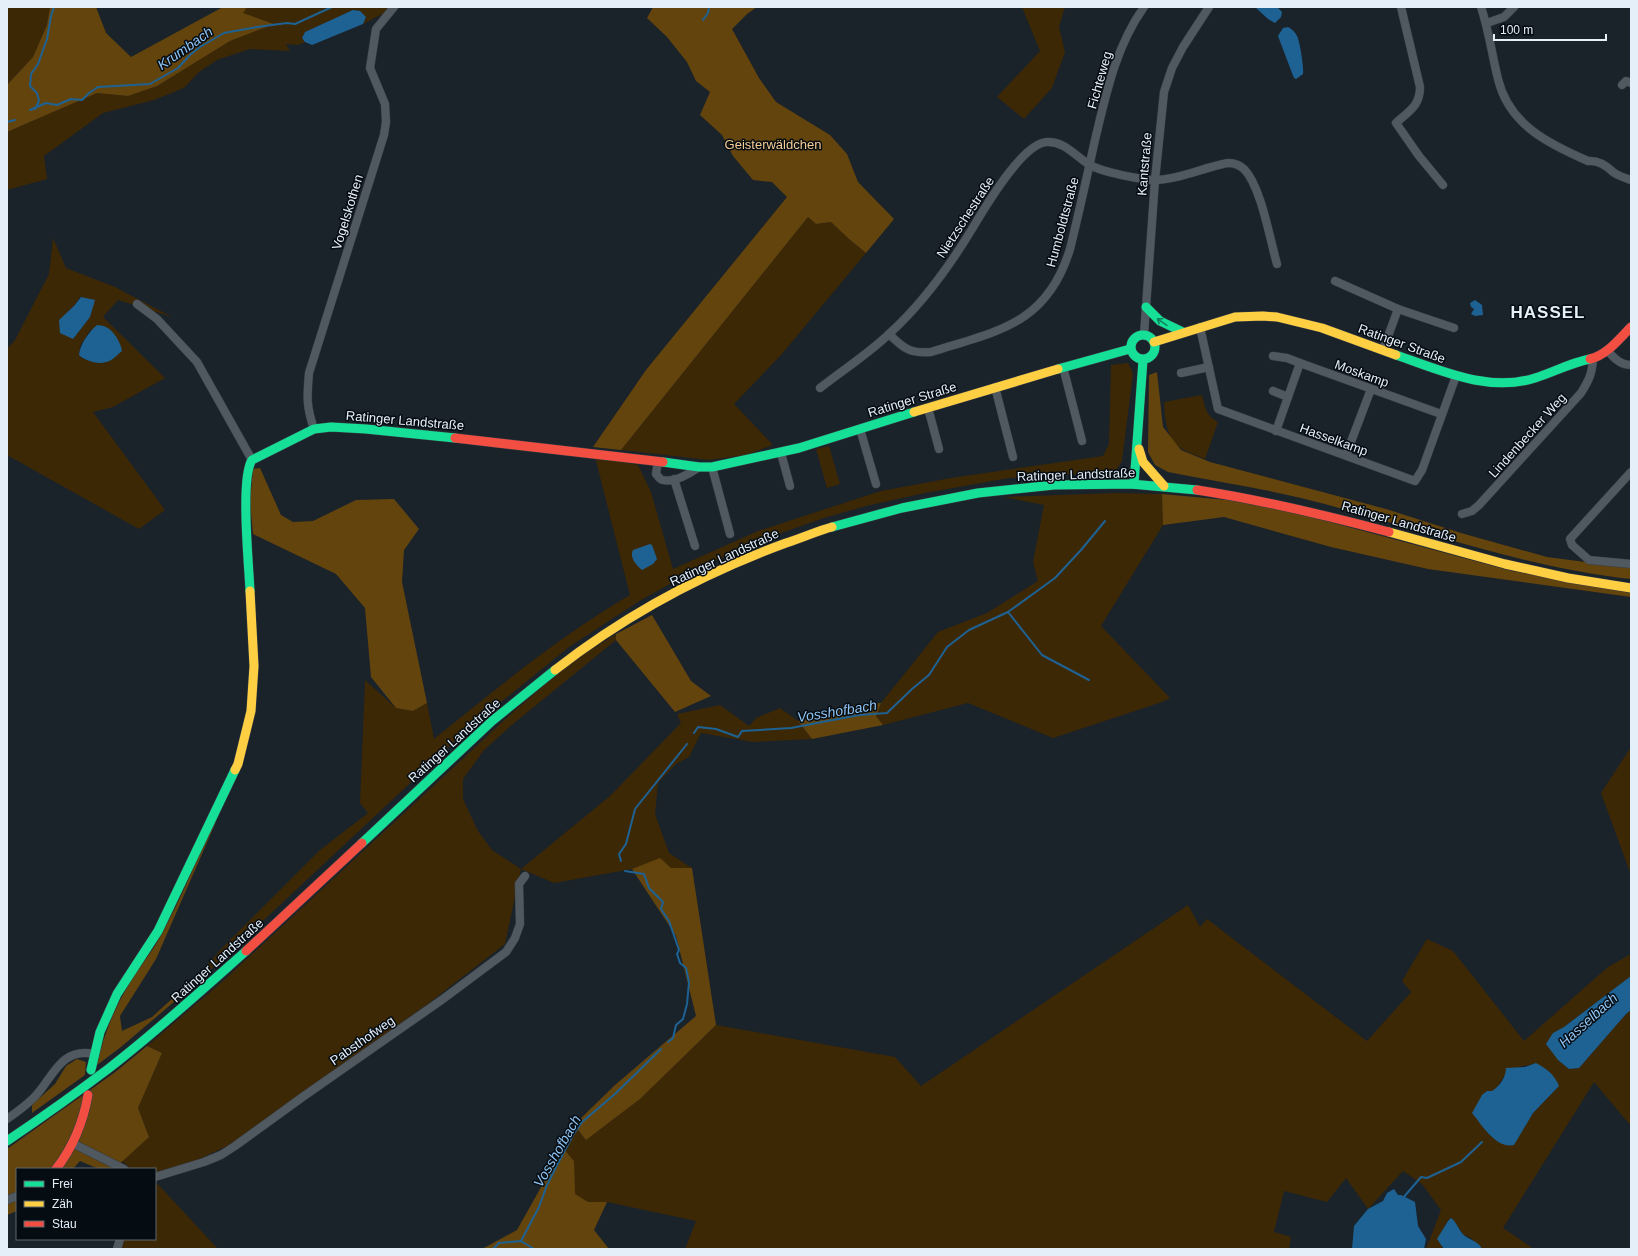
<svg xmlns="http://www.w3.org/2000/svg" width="1638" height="1256" viewBox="0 0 1638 1256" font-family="Arial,sans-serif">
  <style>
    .green { fill: #3d2806; fill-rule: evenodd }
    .forest { fill: #64440d }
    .water { fill: #1e6294 }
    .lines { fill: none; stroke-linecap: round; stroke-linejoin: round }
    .stream { stroke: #1e6294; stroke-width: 2 }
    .street-casing { stroke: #363d44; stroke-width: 9 }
    .fast-casing { stroke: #363d44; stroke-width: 10 }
    .slow-casing { stroke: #363d44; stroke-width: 10 }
    .jam-casing { stroke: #363d44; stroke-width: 10 }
    .street { stroke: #515960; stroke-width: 8 }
    .fast { stroke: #16e098; stroke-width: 9 }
    .slow { stroke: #ffcf43; stroke-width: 9 }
    .jam { stroke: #f24e42; stroke-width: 9 }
    .oneway { stroke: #0e815c }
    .labels { text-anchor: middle; stroke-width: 3; stroke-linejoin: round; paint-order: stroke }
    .street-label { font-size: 13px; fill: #e5eff9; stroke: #050c12 }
    .park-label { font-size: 13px; fill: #f6cb94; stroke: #050c12 }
    .water-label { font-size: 14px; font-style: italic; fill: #90c4f2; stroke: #050c12 }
    .district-label { font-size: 17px; font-weight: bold; letter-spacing: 1px; fill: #e5eff9; stroke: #050c12 }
  </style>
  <rect width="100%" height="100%" fill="#1a222a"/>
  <g class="green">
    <polygon points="7,7 50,7 47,25 33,57 7,85"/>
    <polygon points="247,7 390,7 386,12 363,24 366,17 360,11 353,10 305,32 302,38 305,42 298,45 286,44 290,51 250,49 217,60 199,72 184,88 154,100 103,113 44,156 47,179 7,190 7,132 97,93 128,96 157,86 230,41 274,24 242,13"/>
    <polygon points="1022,7 1065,7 1059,27 1065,52 1052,88 1024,119 997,97 1040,51"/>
    <polygon points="808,217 816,224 831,222 849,239 866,253 781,355 734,404 773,445 746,455 709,460 621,450"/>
    <path d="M53,238L66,268L115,287L172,317L118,300L103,317L165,378L113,407L93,412L165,510L139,529L7,455V349L15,340L49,274ZM80,297L94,301L90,317L73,339L67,312L74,306ZM91,329L105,363L83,359L79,355L80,346Z"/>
    <path d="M1128,363L1133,373L1122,461L1117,469L1112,473L1050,475L1009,478L925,493L866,506L824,518L761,540L697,569L641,600L569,647L469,728L202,978L197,976L225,945L320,850L368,813L360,803L365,680L396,708L413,711L427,703L434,739C497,688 560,636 630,595L595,457L638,465L651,492L673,569L758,531L881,491L951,478L1103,456L1109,444L1111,365Z"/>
    <path d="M1202,395C1205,407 1206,416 1218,422L1205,459C1198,456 1189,453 1182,449C1166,439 1165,419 1164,402Z"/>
    <polygon points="829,446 840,484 827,488 816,449"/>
    <polygon points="1116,493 1162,494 1163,525 1101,626 1170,698 1162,702 1053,738 968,703 883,725 876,716 881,703 938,632 987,613 1038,581 1033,562 1044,505 1004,497"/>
    <polygon points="616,634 616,640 513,724 484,750 463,779 463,799 478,831 492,850 521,869 610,796 681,723 677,714 720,705 749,726 756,718 780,708 798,721 812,739 753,742 701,733 689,757 676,764 658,783 655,814 669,853 692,868 671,868 660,859 632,869 554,883 521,869 505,944 429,1003 229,1145 195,1161 155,1174 155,1169 131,1169 122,1161 149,1137 138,1108 162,1053 147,1046 224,980 513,712 573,661"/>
    <polygon points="1631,747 1631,875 1601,793"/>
    <path d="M1188,905L1200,927L1207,919L1367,1041L1411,992L1402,981L1427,939L1453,951L1524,1041L1608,967L1631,954V976L1564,1027L1553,1033L1558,1060L1569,1069L1579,1068L1626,1014L1631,1010V1126L1594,1082L1503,1228L1534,1249H1482L1471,1238L1464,1235L1451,1218C1441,1226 1443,1236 1442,1247L1444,1249H1426L1441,1210L1422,1184L1403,1171L1368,1209L1346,1178L1327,1202L1284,1191L1274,1232L1291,1237L1289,1249H685L696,1221L607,1202H588L574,1194V1161L563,1148L575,1126L586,1140L640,1099L716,1025L895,1057L921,1086ZM1536,1063L1559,1086L1533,1113L1514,1144L1492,1092C1499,1086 1501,1080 1506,1074C1513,1065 1526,1067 1536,1063Z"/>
    <polygon points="155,1181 218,1249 121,1249 124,1239 155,1239"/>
  </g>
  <g class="forest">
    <polygon points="50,7 96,7 106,33 131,57 223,7 247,7 243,13 274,24 230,41 157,86 128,96 97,93 7,132 7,85 33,57 47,25"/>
    <polygon points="653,7 757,7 747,14 732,29 759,78 776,102 830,135 847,154 858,182 894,219 866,253 849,239 831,222 816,224 808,217 621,450 593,447 646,370 787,197 772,182 753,180 733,156 722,135 700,115 710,92 696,81 687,62 667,37 647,18"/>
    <path d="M1157,372L1163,427L1181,450L1210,462L1386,509L1461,533L1547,557L1631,568V579C1519,567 1413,526 1305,499C1260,488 1214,481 1168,472L1155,465L1148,452L1149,375Z"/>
    <polygon points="260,468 281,515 293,522 313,521 356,500 394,499 419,529 404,550 402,582 427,703 413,711 396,708 371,677 365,608 336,574 253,534 250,501 253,469"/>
    <polygon points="1162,494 1238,501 1304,515 1512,571 1631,592 1631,597 1428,569 1331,547 1224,517 1163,525"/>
    <polygon points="652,615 691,681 711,696 675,712 616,640 616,634"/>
    <polygon points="881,703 876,716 883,725 812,739 798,721 843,706"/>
    <path d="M216,822L156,959L120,1016L122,1031L152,1017L197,976L202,978L121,1047L97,1065C103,1037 113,1011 128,986C137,969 151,954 160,937C180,901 196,862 213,823Z"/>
    <polygon points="660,858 671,868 692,868 716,1025 640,1099 586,1140 575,1126 576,1123 615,1085 696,1016 676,936 632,869"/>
    <polygon points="147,1046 162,1053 138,1108 149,1137 114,1169 99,1169 80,1161 73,1169 17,1169 17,1211 7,1215 7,1149 114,1073"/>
    <polygon points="77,1059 86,1062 85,1075 32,1113 32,1105 55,1084 66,1066"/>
    <polygon points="563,1148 574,1161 575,1194 588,1202 607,1202 594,1230 609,1249 482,1249 517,1230"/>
  </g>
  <g class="water">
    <polygon points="1255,7 1277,7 1282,12 1281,17 1275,23 1268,19"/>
    <polygon points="353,10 360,11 366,17 363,24 312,45 305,42 302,38 305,32"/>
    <path d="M1288,27C1292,29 1295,32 1297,36C1300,42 1304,69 1303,74L1296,79L1294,78L1292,73L1278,36L1283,28Z"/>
    <polygon points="81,297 95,300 90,317 73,339 60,333 59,320 74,306"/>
    <polygon points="1475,300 1482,305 1483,315 1475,316 1471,314 1474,309 1471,307 1470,303"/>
    <path d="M97,325C100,325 104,326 106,327C114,331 121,343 122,351C117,355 112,361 106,362C98,365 84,360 79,355C80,344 89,332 97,325Z"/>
    <path d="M650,544L652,545L657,559L653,564L642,570C636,565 629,557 633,550Z"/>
    <polygon points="1631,976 1631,1010 1626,1014 1579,1068 1569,1069 1558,1060 1546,1044 1553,1033 1564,1027"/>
    <path d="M1536,1063C1547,1069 1554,1074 1559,1086L1533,1113L1514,1145C1496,1149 1482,1125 1472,1113L1482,1095L1487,1091H1492C1500,1086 1506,1077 1506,1068L1525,1067Z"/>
    <polygon points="1394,1189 1398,1195 1401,1195 1415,1202 1418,1226 1426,1239 1424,1249 1352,1249 1354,1226 1368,1209 1383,1201 1387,1193"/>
    <path d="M1451,1218C1457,1222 1459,1232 1465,1236C1472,1241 1478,1241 1482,1249H1444L1437,1239L1448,1221Z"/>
  </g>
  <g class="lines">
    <g class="stream">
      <polyline points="703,20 708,13 709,7"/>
      <polyline points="35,109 39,101 37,93 30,86 31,74 38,64 47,39 51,16 54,7"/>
      <polyline points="30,110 46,103 57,105 71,99 82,100 89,93 98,87 150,84 178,68 190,55 200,47 224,33 257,27 287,23 295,24 332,7"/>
      <polyline points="7,122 15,120"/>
      <polyline points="1008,612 1042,655 1089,680"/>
      <polyline points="694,733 698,727 716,729 738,737 742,731 791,728 859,715 887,713 912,689 929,675 947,647 969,630 1008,612 1055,578 1081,550 1105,521"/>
      <polyline points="621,861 619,854 626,844 635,809 687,744"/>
      <polyline points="625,871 644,874 649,888 663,902 661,909 669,921 679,950 677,954 680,963 686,968 689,982 687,1004 683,1019 676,1025 673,1038 668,1042"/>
      <polyline points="1403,1198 1421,1177 1427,1178 1461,1162 1482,1142"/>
      <polyline points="521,1241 539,1207 547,1185 557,1165 573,1135 582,1122 615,1094 661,1049"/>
      <polyline points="493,1249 499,1243 521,1241 534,1249"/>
    </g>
    <defs>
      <g id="street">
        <path d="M1401,7L1420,87C1420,106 1409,111 1396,123L1419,156L1443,185"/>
        <path d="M1481,7C1489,31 1492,55 1498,79C1509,125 1549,144 1588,161C1598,160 1607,166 1613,172C1618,176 1626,178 1631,180"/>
        <polyline points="1487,23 1504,17 1514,7"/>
        <polyline points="1622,85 1626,81 1631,83"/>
        <polyline points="1335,281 1398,309 1454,328"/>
        <polyline points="137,304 157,319 197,362 252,460"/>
        <polyline points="1200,327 1218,409 1415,481 1422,470 1456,376"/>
        <path d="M889,334C903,348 910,354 931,352C997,331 1047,325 1070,249C1079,213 1087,176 1095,140C1106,94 1116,46 1144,7"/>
        <polyline points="1144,335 1155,180 1164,92 1172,68 1183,47 1209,7"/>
        <polyline points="1383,350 1398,309"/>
        <path d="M1607,350C1614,358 1620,365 1631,365"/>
        <polyline points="1273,356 1287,358 1300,363 1441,414"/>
        <polyline points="1063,367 1082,441"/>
        <polyline points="1181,373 1209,367"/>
        <polyline points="995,387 1013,457"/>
        <path d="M820,388C843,370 868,354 889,334C922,304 949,267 972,229C984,209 1022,143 1047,142C1065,141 1076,157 1090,165C1102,172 1141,180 1156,180C1180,179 1200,169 1223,164C1230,162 1238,164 1244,169C1261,186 1270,240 1277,264"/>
        <polyline points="1273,391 1288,397"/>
        <polyline points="928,408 939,449"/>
        <path d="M314,429C306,406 307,396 309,373L384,135L386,122L385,104L370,68L376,29L394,7"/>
        <polyline points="860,429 876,484"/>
        <polyline points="1276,431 1300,363"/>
        <polyline points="781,453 790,486"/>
        <polyline points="1346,455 1371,389"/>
        <path d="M658,461L656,474C659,477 660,480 663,480C674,483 691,473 699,467"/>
        <polyline points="712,467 730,534"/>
        <polyline points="1631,472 1570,539 1572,545 1589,560 1631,564"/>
        <polyline points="674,479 695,546"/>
        <path d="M1462,514L1472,511L1479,505L1581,393C1589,380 1592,374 1593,359"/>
        <path d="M7,1119C17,1112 30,1103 38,1093C54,1074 63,1047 94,1054"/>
        <polyline points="74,1144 124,1169"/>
        <polyline points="155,1177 204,1162 221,1155 235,1146 304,1096 443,999 506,952 515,938 520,924 519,884 525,876"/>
        <polyline points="7,1200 17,1196"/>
        <polyline points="117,1249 120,1239"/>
      </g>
      <g id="fast">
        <polyline points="1146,307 1160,321 1183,332"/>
        <circle cx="1143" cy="347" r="12"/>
        <path d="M1396,355C1440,370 1488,393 1535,378C1554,372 1570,363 1590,359"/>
        <polyline points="1058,369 1130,349"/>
        <polyline points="663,462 699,467 712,467 799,448 914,412"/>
        <polyline points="1134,484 1143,360"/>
        <polyline points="832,527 902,508 978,493 1054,485 1131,484 1197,490"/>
        <path d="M250,591C249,566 240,478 252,460L314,429L331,427L366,429L455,438"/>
        <polyline points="362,843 492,721 555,670"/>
        <polyline points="91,1070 100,1032 117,994 158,931 235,770"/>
        <path d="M7,1141C41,1118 75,1094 108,1069C156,1032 201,991 246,951"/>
      </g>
      <g id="slow">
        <polyline points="1154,342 1235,317 1263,316 1277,317 1322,328 1396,355"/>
        <polyline points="914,412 1058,369"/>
        <polyline points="1139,449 1143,462 1164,486"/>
        <polyline points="1389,532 1505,564 1568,578 1631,588"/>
        <path d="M555,670C624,616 704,573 786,543C802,538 817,531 832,527"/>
        <polyline points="235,770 238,764 251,711 254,666 250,591"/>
      </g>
      <g id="jam">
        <path d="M1590,359C1607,355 1619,339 1631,327"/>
        <polyline points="455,438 663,462"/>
        <path d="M1197,490C1262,500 1325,515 1389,532"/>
        <polyline points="246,951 362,843"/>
        <path d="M56,1169C74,1146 83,1123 88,1095"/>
      </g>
    </defs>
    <use href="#street" class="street-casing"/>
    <use href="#fast" class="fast-casing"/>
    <use href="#slow" class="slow-casing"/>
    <use href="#jam" class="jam-casing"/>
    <use href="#street" class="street"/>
    <use href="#fast" class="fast"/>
    <use href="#slow" class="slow"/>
    <use href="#jam" class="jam"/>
  </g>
  <defs><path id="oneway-shaft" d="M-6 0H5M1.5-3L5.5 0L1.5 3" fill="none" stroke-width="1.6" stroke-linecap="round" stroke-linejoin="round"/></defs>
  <use class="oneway" href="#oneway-shaft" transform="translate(1162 322) rotate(-145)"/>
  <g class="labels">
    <g class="street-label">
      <text transform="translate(1099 80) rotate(-74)" y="5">Fichteweg</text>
      <text transform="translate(1144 164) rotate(-85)" y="5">Kantstraße</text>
      <text transform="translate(347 212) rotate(-73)" y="5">Vogelskothen</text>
      <text transform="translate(965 217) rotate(-57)" y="5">Nietzschestraße</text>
      <text transform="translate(1062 222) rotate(-75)" y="5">Humboldtstraße</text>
      <text transform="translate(1402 343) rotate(20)" y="5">Ratinger Straße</text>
      <text transform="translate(1362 373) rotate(20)" y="5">Moskamp</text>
      <text transform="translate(912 399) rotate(-17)" y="5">Ratinger Straße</text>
      <text transform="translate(405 420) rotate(5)" y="5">Ratinger Landstraße</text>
      <text transform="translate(1527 435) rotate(-48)" y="5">Lindenbecker Weg</text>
      <text transform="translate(1334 439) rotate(20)" y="5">Hasselkamp</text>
      <text transform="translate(1076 474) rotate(-2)" y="5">Ratinger Landstraße</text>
      <text transform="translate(1399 521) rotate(16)" y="5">Ratinger Landstraße</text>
      <text transform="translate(724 557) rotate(-25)" y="5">Ratinger Landstraße</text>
      <text transform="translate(454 740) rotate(-42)" y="5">Ratinger Landstraße</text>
      <text transform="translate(217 960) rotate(-42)" y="5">Ratinger Landstraße</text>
      <text transform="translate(362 1040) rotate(-35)" y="5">Pabsthofweg</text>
    </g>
    <g class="park-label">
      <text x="773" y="149">Geisterwäldchen</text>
    </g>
    <g class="water-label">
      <text transform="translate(185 48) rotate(-35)" y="5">Krumbach</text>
      <text transform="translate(837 711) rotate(-9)" y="5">Vosshofbach</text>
      <text transform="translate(1588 1020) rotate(-42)" y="5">Hasselbach</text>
      <text transform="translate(557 1151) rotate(-60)" y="5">Vosshofbach</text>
    </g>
    <g class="district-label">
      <text x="1548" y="318">HASSEL</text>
    </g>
  </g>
  <rect width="1638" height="1256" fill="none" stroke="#e5eff9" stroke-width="16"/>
  <rect x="16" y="1168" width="140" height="72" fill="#050c12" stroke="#5f676e"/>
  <rect x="24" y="1181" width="20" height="6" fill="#16e098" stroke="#5f676e"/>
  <text x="52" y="1188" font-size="12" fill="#e5eff9">Frei</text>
  <rect x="24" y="1201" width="20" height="6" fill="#ffcf43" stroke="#5f676e"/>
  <text x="52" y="1208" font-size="12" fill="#e5eff9">Zäh</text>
  <rect x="24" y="1221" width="20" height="6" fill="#f24e42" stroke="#5f676e"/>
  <text x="52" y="1228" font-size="12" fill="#e5eff9">Stau</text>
  <path d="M1494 34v6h112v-6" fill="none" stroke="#e5eff9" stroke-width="2"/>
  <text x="1500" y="34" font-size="12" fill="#e5eff9" stroke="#050c12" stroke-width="3" paint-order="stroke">100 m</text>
</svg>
